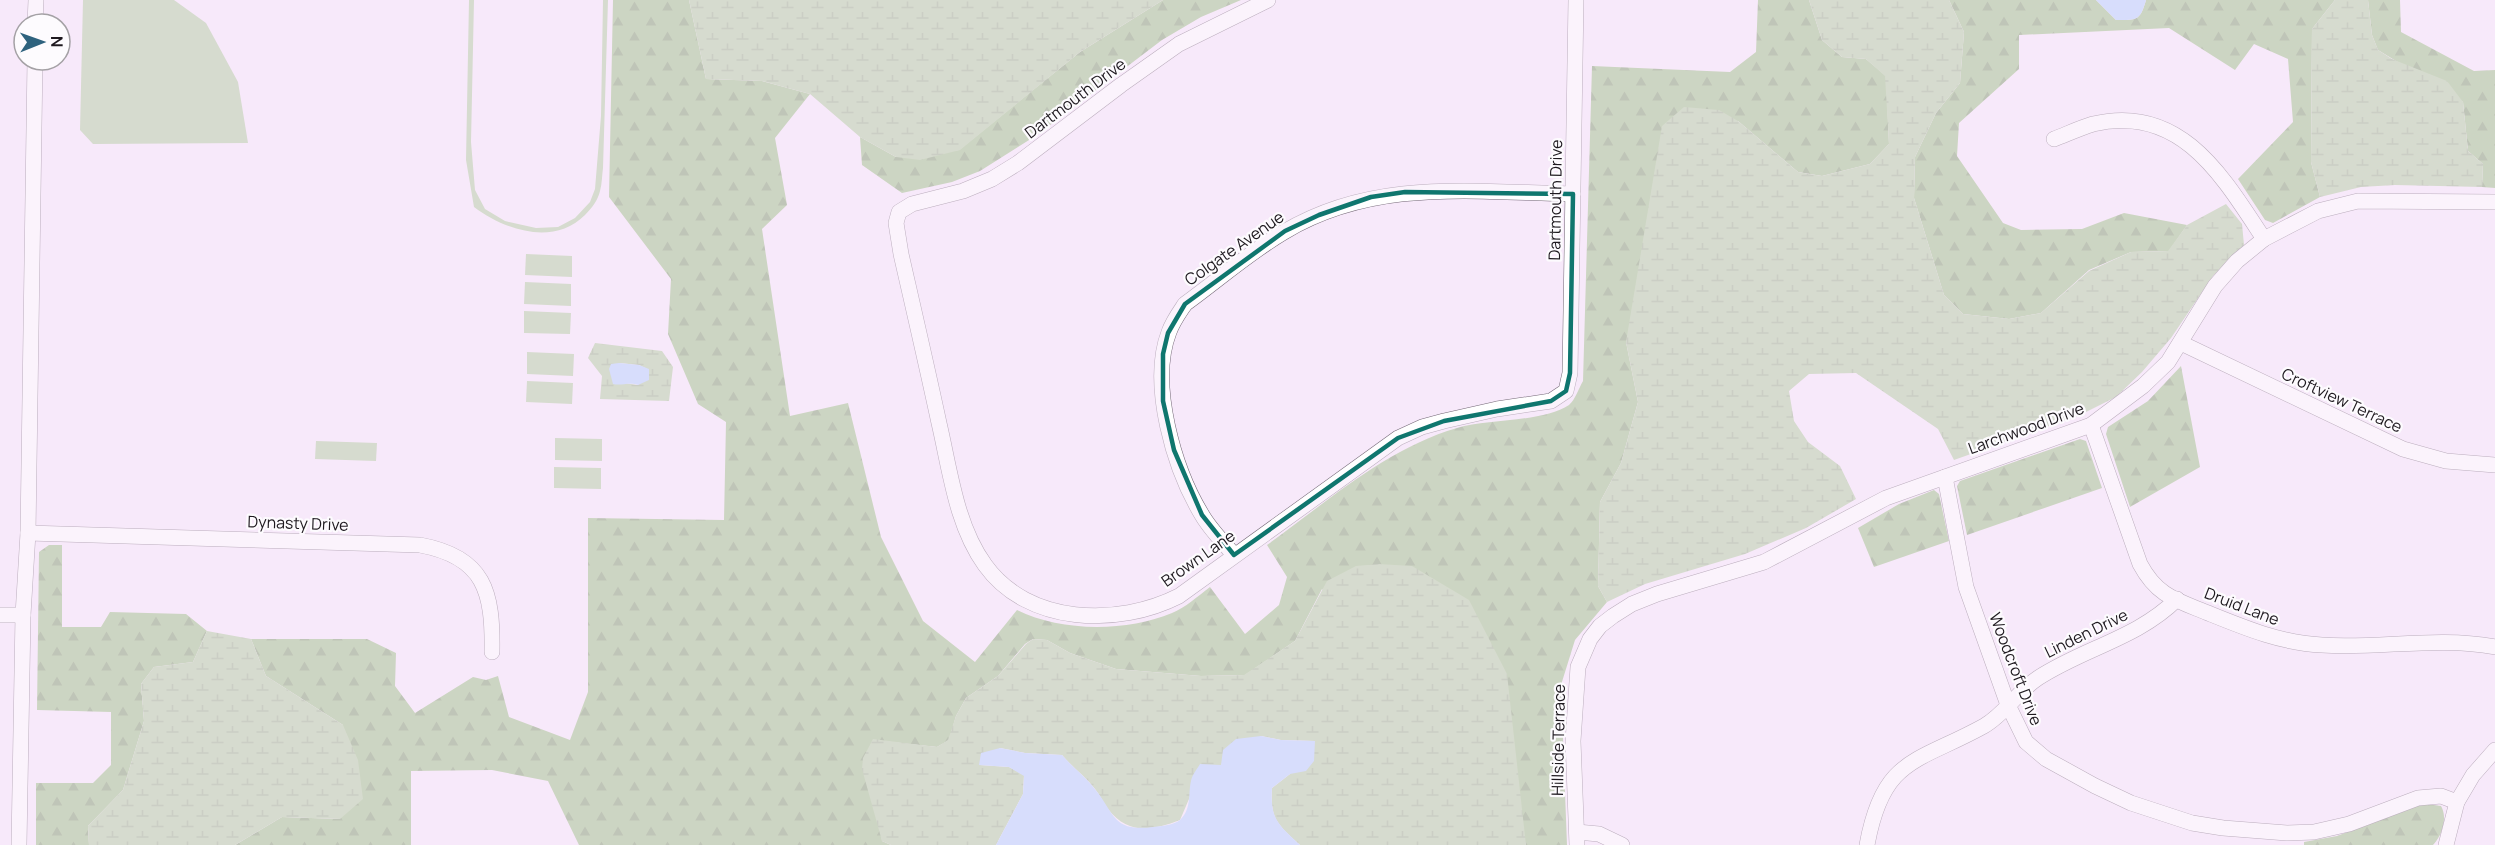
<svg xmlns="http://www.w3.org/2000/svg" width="2495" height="845" viewBox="0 0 2495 845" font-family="Manrope,sans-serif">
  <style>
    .forest { fill: url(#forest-firs) }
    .wetland { fill: url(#wetland-marsh); fill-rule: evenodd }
    .pitch { fill: #adca9b }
    .water { fill: #b0cefe }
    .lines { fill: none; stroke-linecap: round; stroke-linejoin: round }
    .minor-casing { stroke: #736776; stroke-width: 16 }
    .minor { stroke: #fff; stroke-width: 15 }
    .marked { fill: none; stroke: #0f766e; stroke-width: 4.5; stroke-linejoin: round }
    .labels { text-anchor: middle; stroke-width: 4.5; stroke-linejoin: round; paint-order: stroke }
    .street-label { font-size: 16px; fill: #1e191f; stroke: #fdfbfe }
  </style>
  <defs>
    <pattern id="forest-firs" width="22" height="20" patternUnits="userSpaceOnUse" patternTransform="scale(1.5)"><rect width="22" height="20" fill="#98bd80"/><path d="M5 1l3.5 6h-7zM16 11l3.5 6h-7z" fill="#7b9968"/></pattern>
    <pattern id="wetland-marsh" width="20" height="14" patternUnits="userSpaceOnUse" patternTransform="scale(1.5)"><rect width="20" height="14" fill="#adca9b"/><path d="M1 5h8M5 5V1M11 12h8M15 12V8" fill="none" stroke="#94ad85"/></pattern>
  </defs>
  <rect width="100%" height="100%" fill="#f7e9fa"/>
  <g class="forest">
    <path d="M613,0H689L706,79L762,81L810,94L775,138L787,205L762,229L790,416L848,403L881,537L923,621L975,662L1017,610C1061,632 1126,632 1172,613C1185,608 1198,596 1210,587L1245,634L1279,605L1287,577L1267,545C1327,502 1385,449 1457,428C1488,419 1544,422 1569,405C1575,400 1579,388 1583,381L1592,66L1730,72L1756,52L1758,0H1809L1822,40L1842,57L1866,59L1886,76L1889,144L1870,164L1822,176L1798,172L1738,121L1626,342L1638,402L1621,463L1600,502L1598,586L1607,602L1575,640L1561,685L1567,845H1526L1524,838L1322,589L1295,641L1245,675L1201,676L1116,669L1070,653L1047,640L1033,639L1025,644L998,676L966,698L956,716L949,740L937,747L873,740L882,841L891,845H579L548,781L492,770L411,771V845H235L282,817L340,819L343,725L266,676L251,639H367L396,653L395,686L415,713L473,677L486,680L498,676L509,717L570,740L588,692V518L724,520L726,422L698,404L668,334L671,279L609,197Z"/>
    <polygon points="1163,0 1241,0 1201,17 1162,40 1037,135 980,171 952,182 902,193 862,165 860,137 896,157 959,150 1080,52"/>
    <path d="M1949,0H2096L2116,20C2137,20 2140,21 2146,0H2335L2312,29L2311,162L2320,197L2273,223L2265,220L2238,179L2293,122L2288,59L2254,44L2235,70L2169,28L2019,35V69L1959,123L1957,156L2003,223L2021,230L2082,229L2124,213L2187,225L2169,251L2131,252L2089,270L2041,313L2009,319L1963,314L1944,295L1914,198L1915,157L1936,113L1960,83L1964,32Z"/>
    <polygon points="2368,0 2400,0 2401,32 2474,71 2495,70 2495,188 2482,187 2483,164 2468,151 2463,102 2378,50 2372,35"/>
    <polygon points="2181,366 2200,467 2130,507 2106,434 2108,427 2148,401"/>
    <polygon points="2080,439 2086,441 2102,488 1967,535 1957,486 1960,481"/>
    <polygon points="1934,490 1939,494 1949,541 1874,567 1858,528 1899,504"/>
    <polygon points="49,545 62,545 62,627 101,627 110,612 186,614 207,631 193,662 154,667 141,684 144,721 123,790 88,826 89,845 36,845 36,783 93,783 111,765 111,712 37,710 39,552"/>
    <path d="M2426,804L2441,806C2448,818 2442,836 2433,845H2304V842L2337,836L2412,807Z"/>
  </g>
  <g class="wetland">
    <polygon points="689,0 1163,0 1080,52 960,150 920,160 896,157 860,137 810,94 762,81 706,79"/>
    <polygon points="1809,0 1949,0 1964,32 1960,83 1936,113 1915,157 1914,198 1944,295 1963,314 2009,319 2041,313 2089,271 2131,252 2168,251 2187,225 2226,204 2242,224 2244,245 2213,276 2171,338 2142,372 2116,397 2080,415 1954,460 1938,429 1856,373 1809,374 1789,391 1794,421 1808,442 1840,466 1856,499 1806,528 1745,554 1645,584 1607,602 1598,586 1600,502 1621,463 1638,402 1626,342 1662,126 1684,107 1719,110 1738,121 1798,172 1822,176 1870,164 1889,144 1885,76 1866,59 1842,57 1822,40"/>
    <polygon points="2335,0 2368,0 2372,35 2378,50 2392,59 2447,81 2463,102 2468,151 2483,164 2482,187 2395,185 2361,187 2320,197 2311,162 2312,29"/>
    <path d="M595,343L662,351L673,367L669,401L600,399L602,376L588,358ZM619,363L639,365L649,370L638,385L624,383Z"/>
    <path d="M1378,564L1412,566L1469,600L1507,674L1526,845H1300C1277,824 1270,819 1272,788L1290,774L1315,741L1281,740L1261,736L1224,759L1221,765L1191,781L1192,792L1180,820C1152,831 1128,835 1108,809C1103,803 1100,795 1095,789C1086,777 1072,767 1062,755L1025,753L1000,748L980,765L1009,767L1024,775L1023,794L996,845H891L882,841L862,769L863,758L873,739L937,747L948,740L956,716L966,698L998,676L1026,644L1033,639L1047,640L1070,653L1116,669L1201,676L1244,675L1295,641L1327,581L1356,566Z"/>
    <polygon points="207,631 251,639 266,676 343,725 358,760 363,799 340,819 282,817 235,845 89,845 88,826 123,790 144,721 141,684 154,667 193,662"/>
  </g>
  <g class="pitch">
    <polygon points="83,0 174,0 206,23 238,82 248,143 93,144 80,130"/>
    <path d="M469,0H474L471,142L475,190L485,209L505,221L536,228L558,227L575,218L590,202L595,189L601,116L603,0H608L603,168C602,175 602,184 600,191C598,200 592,208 585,215C554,246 506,231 474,207L466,160Z"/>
    <polygon points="526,254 572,256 572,277 525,275"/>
    <polygon points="525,282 571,284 571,306 524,304"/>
    <polygon points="524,311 571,313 570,334 524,333"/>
    <polygon points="527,352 574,354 573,376 527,374"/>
    <polygon points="527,381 573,383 572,404 526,402"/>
    <polygon points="555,438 602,439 602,461 555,460"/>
    <polygon points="316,441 377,443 376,461 315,459"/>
    <polygon points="554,467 601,468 601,489 554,488"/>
  </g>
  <g class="water">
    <path d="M2096,0H2146C2140,21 2137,20 2116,20Z"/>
    <path d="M619,363L639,365L649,369V380L638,385C629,382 621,386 613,384L609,369L611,364Z"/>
    <path d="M1261,736L1281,740L1315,741L1314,761L1306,771L1290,774L1272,788C1270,819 1278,824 1300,845H996L1023,794L1024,776L1009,767L979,765L981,753L1000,748L1025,753L1062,755C1072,767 1085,776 1094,788C1116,814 1111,832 1154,827C1161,826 1174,825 1180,820C1192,809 1188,792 1191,781C1192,775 1197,769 1200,764L1221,765L1223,750L1236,739Z"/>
  </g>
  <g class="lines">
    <defs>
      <g id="minor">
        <path d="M1268,0L1179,44L1121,85L1018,163L992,179L963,191L912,204L899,212L896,223L901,254C914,311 927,367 939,423C950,470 956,525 985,565C1028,625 1118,627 1179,596L1398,438L1422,427L1444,421L1497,409L1551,401L1566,391L1570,373L1576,0"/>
        <polyline points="35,24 36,0"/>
        <path d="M2054,139C2067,134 2080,128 2093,124C2181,103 2223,177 2264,239"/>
        <polyline points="2181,343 2403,449 2446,461 2495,465"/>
        <path d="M2091,425L2140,564C2157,596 2176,600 2208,613C2245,628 2281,643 2322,645C2379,649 2438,636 2495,647"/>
        <polyline points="1945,477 1966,587 2008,705 2026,742 2046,759 2095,786 2131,803 2192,823 2223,828 2287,833 2314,832 2349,824 2418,798 2441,796 2457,802"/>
        <path d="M28,533L420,545C485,557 493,592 492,652"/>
        <path d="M1234,555C1223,542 1210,529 1202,515C1174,469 1149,384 1169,332C1173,321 1179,313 1185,304C1218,280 1250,252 1284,232C1374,178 1473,192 1573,194"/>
        <polyline points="0,615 23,615"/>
        <polyline points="1577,832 1599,834 1622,845"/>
        <polyline points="19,845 23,615 28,533 35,60"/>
        <polyline points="1577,845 1573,741 1578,667 1590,639 1600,626 1613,616 1632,604 1657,594 1764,562 1886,498 2091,425 2143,386 2168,362 2215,286 2237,261 2264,239 2318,211 2358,201 2495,202"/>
        <path d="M1867,845C1883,757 1917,763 1984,726C2005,714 2018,691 2038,678C2084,648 2138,638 2177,599"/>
        <polyline points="2446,845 2457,802 2473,775 2495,750"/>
      </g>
    </defs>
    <use href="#minor" class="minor-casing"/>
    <use href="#minor" class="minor"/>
  </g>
  <path d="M0 0H2495V845H0ZM1405,192L1573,194L1570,373L1566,391L1551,401L1444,421L1398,438L1234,555L1202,515L1174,450L1163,401V354L1168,333L1185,304L1285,231L1319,215L1371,197Z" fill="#f7e9fa" fill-opacity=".55" fill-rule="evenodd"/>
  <path class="marked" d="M1405,192L1573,194L1570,373L1566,391L1551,401L1444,421L1398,438L1234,555L1202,515L1174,450L1163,401V354L1168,333L1185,304L1285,231L1319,215L1371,197Z"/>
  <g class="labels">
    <g class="street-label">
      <text transform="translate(1075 98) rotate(-37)" y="6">Dartmouth Drive</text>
      <text transform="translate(1555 200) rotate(-89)" y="6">Dartmouth Drive</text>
      <text transform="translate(1234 248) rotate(-35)" y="6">Colgate Avenue</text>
      <text transform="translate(2342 400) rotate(25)" y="6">Croftview Terrace</text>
      <text transform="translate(2026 428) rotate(-20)" y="6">Larchwood Drive</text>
      <text transform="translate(298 523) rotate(2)" y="6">Dynasty Drive</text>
      <text transform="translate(1198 558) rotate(-35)" y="6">Brown Lane</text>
      <text transform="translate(2242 606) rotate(21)" y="6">Druid Lane</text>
      <text transform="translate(2086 633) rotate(-26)" y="6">Linden Drive</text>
      <text transform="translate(2016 669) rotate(69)" y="6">Woodcroft Drive</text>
      <text transform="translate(1558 740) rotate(-89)" y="6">Hillside Terrace</text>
    </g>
  </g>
  <g transform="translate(42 42) rotate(89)"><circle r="28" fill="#fdfbfe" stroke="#a4a1a5" stroke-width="1.5"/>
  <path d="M0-4.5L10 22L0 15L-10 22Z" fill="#2e627e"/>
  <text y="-9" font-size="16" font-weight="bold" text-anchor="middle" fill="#1e191f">N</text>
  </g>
</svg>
